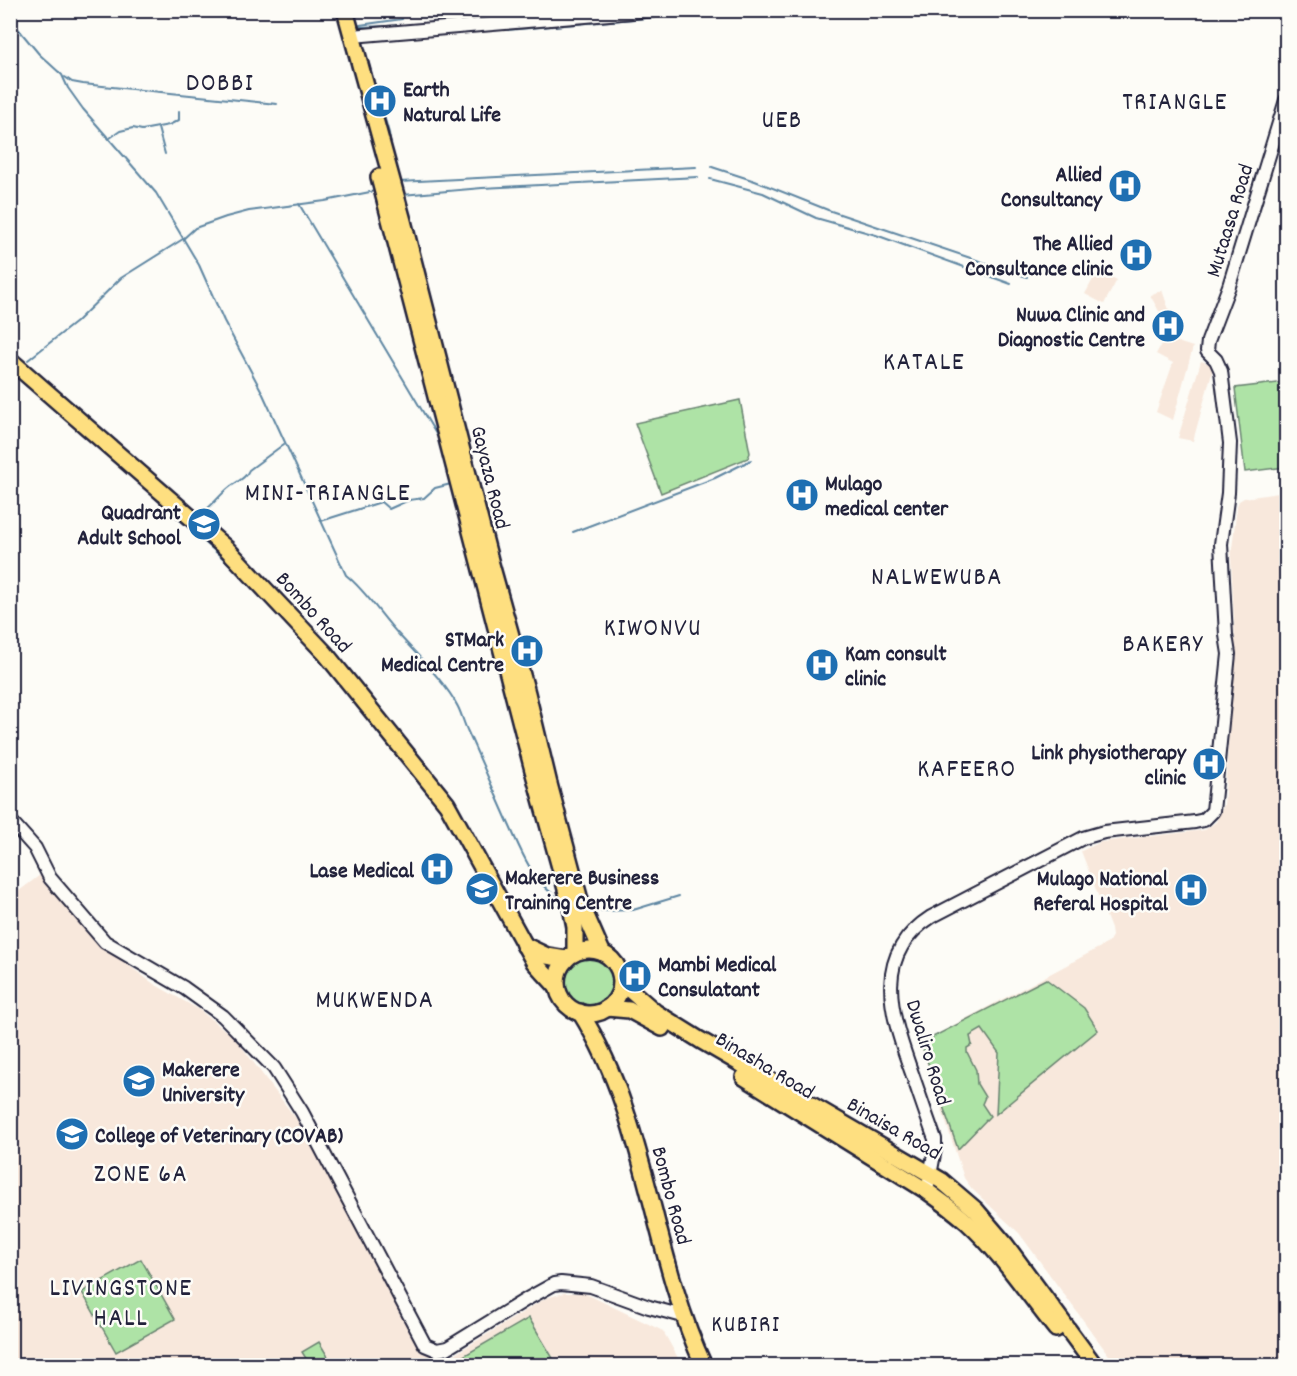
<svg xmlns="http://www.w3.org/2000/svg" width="1297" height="1376" viewBox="0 0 1297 1376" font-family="Dekko,sans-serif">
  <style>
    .built { fill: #f8e8dc }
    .green { fill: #aee3a6; stroke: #688270; stroke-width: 1.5 }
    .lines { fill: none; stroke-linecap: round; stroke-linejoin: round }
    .stream { stroke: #5e86a2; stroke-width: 2 }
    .minor-casing { stroke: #22223b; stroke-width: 16 }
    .major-casing { stroke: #22223b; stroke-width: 20 }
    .minor { stroke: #fdfcf7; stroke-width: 12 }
    .major { stroke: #fedf80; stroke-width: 15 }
    .labels { text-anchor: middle; stroke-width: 5; stroke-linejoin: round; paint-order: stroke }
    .poi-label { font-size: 22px; font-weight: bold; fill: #22223b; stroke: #fdfcf7; text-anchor: end }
    .street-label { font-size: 22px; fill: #22223b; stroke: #fdfcf7 }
    .neighbourhood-label { font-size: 24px; letter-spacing: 1.5px; fill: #22223b; stroke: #fdfcf7 }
    .quarter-label { font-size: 26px; letter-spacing: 1.5px; fill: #22223b; stroke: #fdfcf7 }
  </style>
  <rect width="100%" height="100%" fill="#fdfcf7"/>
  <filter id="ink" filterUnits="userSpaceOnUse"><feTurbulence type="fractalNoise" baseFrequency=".0167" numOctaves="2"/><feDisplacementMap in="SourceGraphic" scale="12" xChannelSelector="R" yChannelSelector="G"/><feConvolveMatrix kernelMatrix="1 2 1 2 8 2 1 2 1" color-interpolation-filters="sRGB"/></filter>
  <g filter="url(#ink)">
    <g class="built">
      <polygon points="1098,270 1117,280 1104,304 1085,294"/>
      <polygon points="1162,290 1169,310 1160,313 1150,295"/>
      <polygon points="1165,338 1193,347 1173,420 1156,412 1173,363 1156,354"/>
      <polygon points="1201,361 1214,365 1193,441 1178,438"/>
      <polygon points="1286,492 1286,1365 1116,1365 1019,1233 972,1189 964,1178 920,1043 1108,943 1112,936 1111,929 1081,851 1101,842 1205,830 1216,822 1224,805 1235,643 1231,557 1237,506 1239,501 1244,498"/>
      <polygon points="44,872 85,927 117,957 154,984 198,1009 235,1038 300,1124 422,1351 437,1358 452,1356 546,1298 564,1293 584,1293 663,1331 682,1365 11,1366 11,897"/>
    </g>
    <g class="green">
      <polygon points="1286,382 1286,467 1245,472 1235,388"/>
      <polygon points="740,400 750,453 748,458 661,493 635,423"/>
      <circle cx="588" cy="981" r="25"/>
      <polygon points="1046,979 1084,1008 1098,1030 996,1114 999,1053 982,1029 970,1036 972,1045 967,1048 967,1052 976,1070 977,1084 985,1097 982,1104 990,1116 958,1149 921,1043"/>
      <polygon points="141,1259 175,1319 116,1352 82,1292"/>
      <polygon points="529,1318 557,1365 448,1365"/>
      <polygon points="319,1342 333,1365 310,1365 302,1352"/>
    </g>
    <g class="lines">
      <g class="stream">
        <polyline points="680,14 720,10"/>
        <path d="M10,19L39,54L62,75L68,88L83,109L156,193L199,265L224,321L261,390L346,575C367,592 381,616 400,636C418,656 446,683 458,707C462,715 464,724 468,732C481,761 494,790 507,820C521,850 532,884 563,901"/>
        <polyline points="360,25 402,19 402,10"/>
        <polyline points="360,27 414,25"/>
        <polyline points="507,30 657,17"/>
        <polyline points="364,48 389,133 392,156"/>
        <polyline points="65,77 72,82 83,84 277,104"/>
        <polyline points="158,128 165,154"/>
        <polyline points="110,138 120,131 133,128 142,130 169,125 179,120 179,111"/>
        <polyline points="712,167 755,181 828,210 1027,277"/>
        <polyline points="710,179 763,193 816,218 876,235 1011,284"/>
        <polyline points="399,182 696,167"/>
        <polyline points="402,195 482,188 698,177"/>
        <polyline points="299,204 439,439"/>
        <polyline points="28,360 76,322 121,278 183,239 195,228 226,217 249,211 325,201 375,191"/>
        <polyline points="10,372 61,414"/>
        <polyline points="82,433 100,448"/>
        <polyline points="105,453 235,569"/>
        <path d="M198,516C211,508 219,495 231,486C238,481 246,478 249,470L284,444"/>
        <polyline points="321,521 381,502 389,509 409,500 424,498 435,488 451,484"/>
        <polyline points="573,532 715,478 751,460"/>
        <polyline points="600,911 633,910 679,896"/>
      </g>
      <defs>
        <g id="minor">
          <polyline points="352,36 656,10"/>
          <polyline points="10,820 35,848 50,878 105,942 184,988 223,1016 274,1068 302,1112 425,1345 437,1350 447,1348 527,1299 554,1284 561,1283 591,1286 649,1307 683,1316"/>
          <path d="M927,1191L935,1149V1139C926,1115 918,1090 909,1065C890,1011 873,954 931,917L1083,838L1104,832L1195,822L1204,820L1213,811L1229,654L1226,635L1221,544L1228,493L1230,443L1221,371L1216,360L1207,351L1208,341L1229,286L1286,100"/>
        </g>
        <g id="major">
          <polyline points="345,10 403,221 491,564 527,693 549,784 581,904 602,952"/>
          <polyline points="379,177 533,770 571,907 575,927 575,953"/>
          <polyline points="10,360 227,549 325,653 447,804 534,962 557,987"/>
          <polyline points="524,945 547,956 566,959"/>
          <circle cx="589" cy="982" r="32"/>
          <polyline points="622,983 655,1012 700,1040 942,1181 976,1210 1005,1244 1095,1366"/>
          <polyline points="607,1008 629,1010 662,1028"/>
          <path d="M580,1012C648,1120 651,1252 704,1366"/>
          <path d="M744,1077L927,1191C941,1201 955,1211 967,1222C1001,1253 1027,1293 1056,1329"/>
        </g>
      </defs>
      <use href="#minor" class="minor-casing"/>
      <use href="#major" class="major-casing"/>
      <use href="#minor" class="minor"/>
      <use href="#major" class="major"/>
    </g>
  </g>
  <defs>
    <symbol id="hospital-disc" viewBox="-11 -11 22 22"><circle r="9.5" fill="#1f6fb2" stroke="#fdfcf7"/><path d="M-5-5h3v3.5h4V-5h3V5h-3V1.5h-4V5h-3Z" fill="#fff"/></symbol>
    <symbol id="university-disc" viewBox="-11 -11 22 22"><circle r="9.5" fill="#1f6fb2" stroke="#fdfcf7"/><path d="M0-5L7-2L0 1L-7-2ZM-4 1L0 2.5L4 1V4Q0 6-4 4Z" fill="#fff"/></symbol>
  </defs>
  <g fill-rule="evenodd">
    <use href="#hospital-disc" x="361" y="82" width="38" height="38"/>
    <use href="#hospital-disc" x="1106" y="167" width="38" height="38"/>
    <use href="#hospital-disc" x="1117" y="236" width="38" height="38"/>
    <use href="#hospital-disc" x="1149" y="307" width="38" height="38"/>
    <use href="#hospital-disc" x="783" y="476" width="38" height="38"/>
    <use href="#university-disc" x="185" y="505" width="38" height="38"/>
    <use href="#hospital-disc" x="508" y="632" width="38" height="38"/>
    <use href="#hospital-disc" x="803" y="646" width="38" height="38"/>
    <use href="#hospital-disc" x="1190" y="745" width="38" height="38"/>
    <use href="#hospital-disc" x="418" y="850" width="38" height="38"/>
    <use href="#university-disc" x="463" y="870" width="38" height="38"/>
    <use href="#hospital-disc" x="1172" y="871" width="38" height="38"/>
    <use href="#hospital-disc" x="616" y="957" width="38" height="38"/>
    <use href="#university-disc" x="120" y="1062" width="38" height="38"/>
    <use href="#university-disc" x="53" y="1115" width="38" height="38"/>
  </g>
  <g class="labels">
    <g class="poi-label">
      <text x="403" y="96" text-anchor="start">Earth<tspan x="403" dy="25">Natural Life</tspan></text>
      <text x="1102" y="181">Allied<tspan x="1102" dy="25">Consultancy</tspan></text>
      <text x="1113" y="250">The Allied<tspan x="1113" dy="25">Consultance clinic</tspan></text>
      <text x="1145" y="321">Nuwa Clinic and<tspan x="1145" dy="25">Diagnostic Centre</tspan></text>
      <text x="825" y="490" text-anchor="start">Mulago<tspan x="825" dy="25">medical center</tspan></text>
      <text x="181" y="519">Quadrant<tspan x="181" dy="25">Adult School</tspan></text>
      <text x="504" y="646">STMark<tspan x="504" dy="25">Medical Centre</tspan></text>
      <text x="845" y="660" text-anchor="start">Kam consult<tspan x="845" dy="25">clinic</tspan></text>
      <text x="1186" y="759">Link physiotherapy<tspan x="1186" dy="25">clinic</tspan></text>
      <text x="414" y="877">Lase Medical</text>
      <text x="505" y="884" text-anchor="start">Makerere Business<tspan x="505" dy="25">Training Centre</tspan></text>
      <text x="1168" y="885">Mulago National<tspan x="1168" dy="25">Referal Hospital</tspan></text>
      <text x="658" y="971" text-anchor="start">Mambi Medical<tspan x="658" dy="25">Consulatant</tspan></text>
      <text x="162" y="1076" text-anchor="start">Makerere<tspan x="162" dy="25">University</tspan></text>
      <text x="95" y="1142" text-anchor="start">College of Veterinary (COVAB)</text>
    </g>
    <g class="street-label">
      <text transform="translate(1228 220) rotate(-73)" y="8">Mutaasa Road</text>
      <text transform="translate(492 477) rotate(76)" y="8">Gayaza Road</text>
      <text transform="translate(315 611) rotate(48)" y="8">Bombo Road</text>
      <text transform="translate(930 1052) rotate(73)" y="8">Dwaliro Road</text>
      <text transform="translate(766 1064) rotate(31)" y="8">Binasha Road</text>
      <text transform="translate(895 1127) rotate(30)" y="8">Binaisa Road</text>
      <text transform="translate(673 1195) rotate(75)" y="8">Bombo Road</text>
    </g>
    <g class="neighbourhood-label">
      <text x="746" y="1331">KUBIRI</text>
    </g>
    <g class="quarter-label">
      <text x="220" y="90">DOBBI</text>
      <text x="1175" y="109">TRIANGLE</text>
      <text x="782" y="127">UEB</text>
      <text x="924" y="369">KATALE</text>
      <text x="328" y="500">MINI-TRIANGLE</text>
      <text x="937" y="584">NALWEWUBA</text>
      <text x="653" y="635">KIWONVU</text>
      <text x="1163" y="651">BAKERY</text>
      <text x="967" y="776">KAFEERO</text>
      <text x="375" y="1007">MUKWENDA</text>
      <text x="141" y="1181">ZONE 6A</text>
      <text x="121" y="1295">LIVINGSTONE<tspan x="121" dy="30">HALL</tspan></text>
    </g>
  </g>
  <rect width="1297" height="1376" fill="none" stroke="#fdfcf7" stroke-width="36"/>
  <rect x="18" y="18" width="1261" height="1340" fill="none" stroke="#22223b" stroke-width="2" filter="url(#ink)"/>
</svg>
